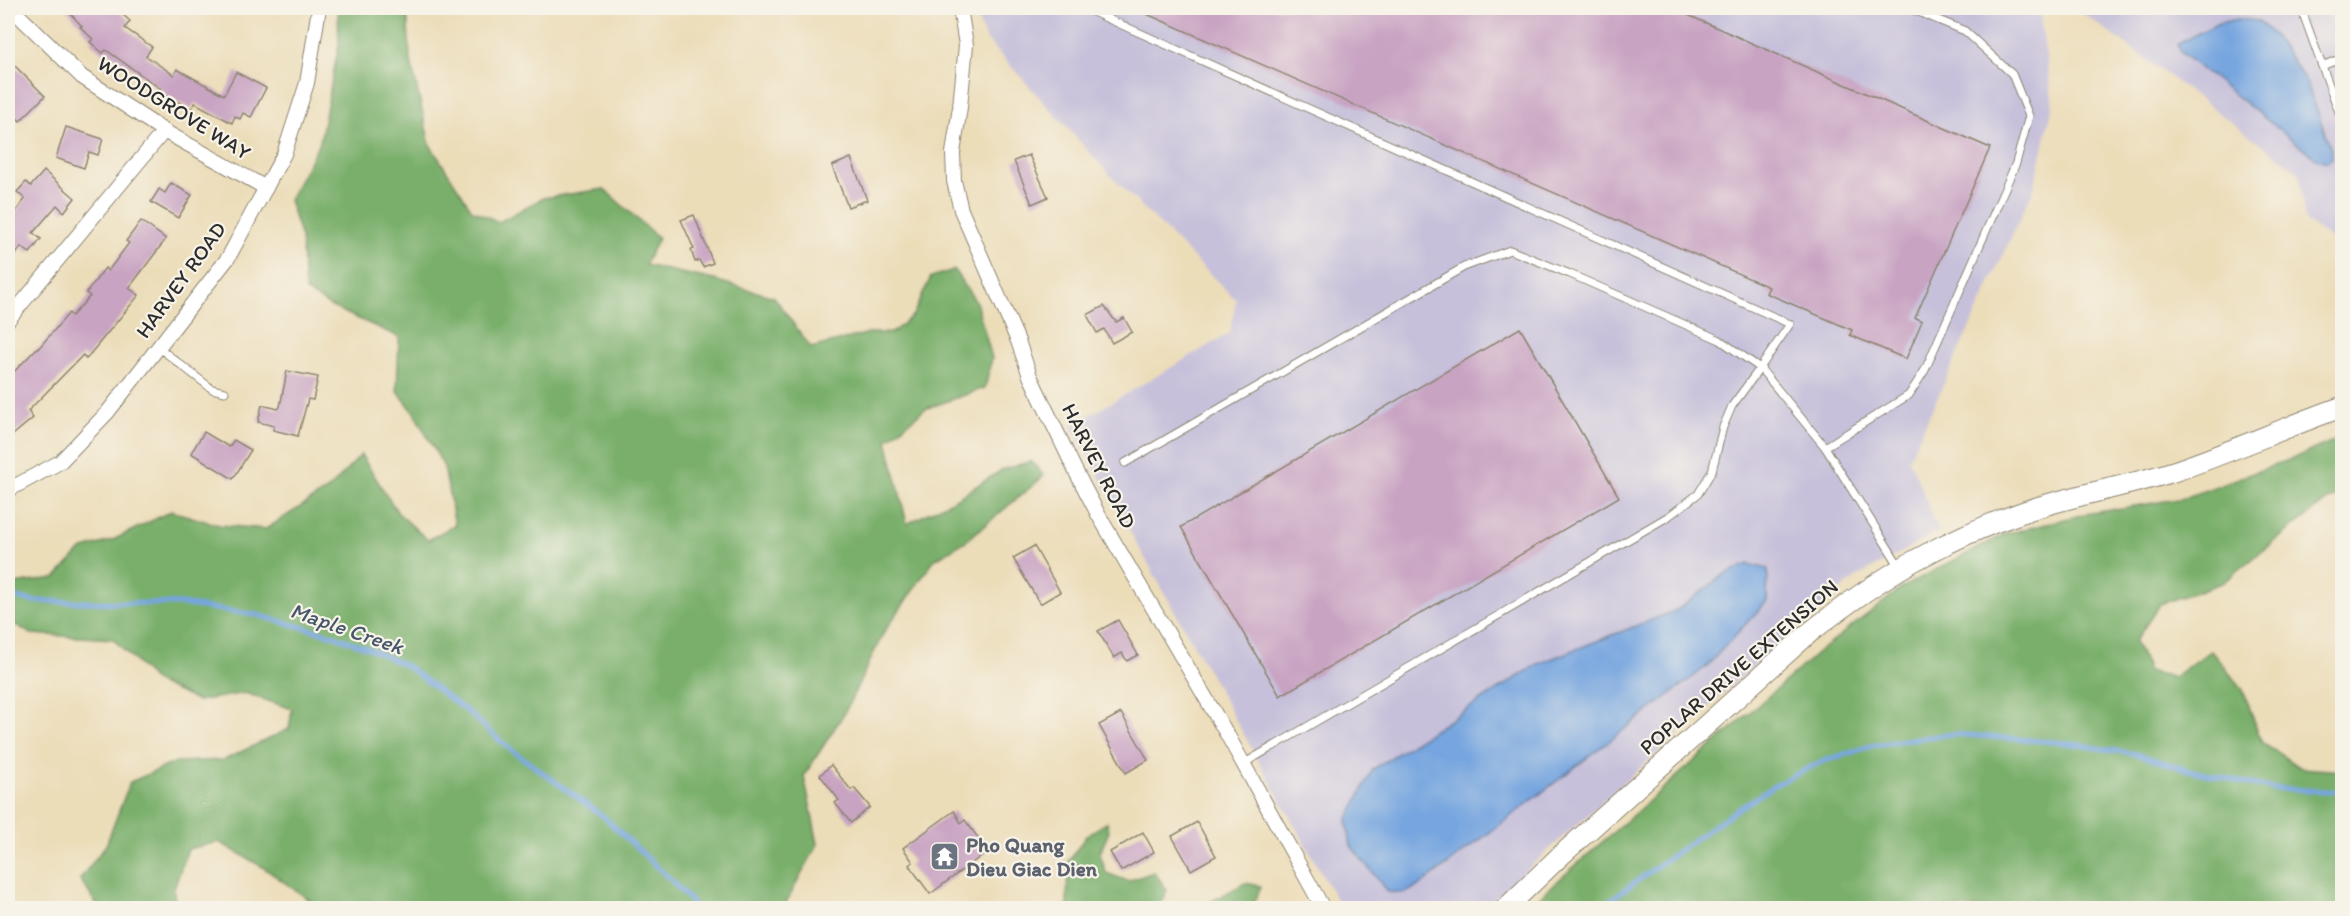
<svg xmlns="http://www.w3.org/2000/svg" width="2350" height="916" viewBox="0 0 2350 916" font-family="Itim,sans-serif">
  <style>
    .industrial { fill: #c6c0da }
    .forest { fill: #79af6b; stroke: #526d4b; stroke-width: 1.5 }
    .water { fill: #76a5df; stroke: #506885; stroke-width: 1.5 }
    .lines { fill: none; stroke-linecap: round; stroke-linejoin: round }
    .stream { stroke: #76a5df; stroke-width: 5 }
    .building { fill: #c8a3c2 }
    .lane-casing { stroke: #8c8472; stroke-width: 9 }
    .street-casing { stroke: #8c8472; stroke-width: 16 }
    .secondary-casing { stroke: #8c8472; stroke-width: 22 }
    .lane { stroke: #fff; stroke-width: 7 }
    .street { stroke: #fff; stroke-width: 14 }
    .secondary { stroke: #fff; stroke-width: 20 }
    .labels { text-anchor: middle; stroke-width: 4.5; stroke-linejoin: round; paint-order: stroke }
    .street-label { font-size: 21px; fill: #2b2b2b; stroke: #f7f3e8 }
    .worship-label { font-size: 21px; font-weight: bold; fill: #5b616d; stroke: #f7f3e8; text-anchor: start }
    .water-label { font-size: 22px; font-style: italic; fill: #45566a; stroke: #f7f3e8 }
  </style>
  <rect width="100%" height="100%" fill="#f7f3e8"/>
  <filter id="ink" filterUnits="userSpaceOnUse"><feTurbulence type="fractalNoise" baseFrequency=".0167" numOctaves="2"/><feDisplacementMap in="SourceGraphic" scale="12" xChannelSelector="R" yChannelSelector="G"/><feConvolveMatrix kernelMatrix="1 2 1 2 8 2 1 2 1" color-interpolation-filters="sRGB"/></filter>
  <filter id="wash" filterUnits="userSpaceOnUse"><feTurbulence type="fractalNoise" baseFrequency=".008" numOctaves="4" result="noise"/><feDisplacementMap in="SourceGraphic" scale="24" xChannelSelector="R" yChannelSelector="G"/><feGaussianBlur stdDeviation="1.35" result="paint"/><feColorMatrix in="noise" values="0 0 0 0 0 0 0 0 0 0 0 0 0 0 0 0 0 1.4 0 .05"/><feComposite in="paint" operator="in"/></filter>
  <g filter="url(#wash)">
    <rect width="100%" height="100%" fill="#ecddb9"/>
    <g class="industrial">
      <polygon points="973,8 2039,8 2053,105 2034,188 1909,459 1939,531 1857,577 1815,611 1484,908 1341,908 1071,426 1230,333 1236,300 1111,176 985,38"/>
      <polygon points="2076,8 2342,8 2342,246 2305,221 2299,172"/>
    </g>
    <g class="forest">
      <polygon points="338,8 407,8 410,58 430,145 472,210 499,222 543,198 604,189 658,238 645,265 714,280 774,297 811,348 869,333 892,333 913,315 931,277 954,270 976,302 992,358 985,388 925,409 887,440 907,524 959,497 1002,470 1031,461 1044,476 966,541 934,560 884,632 845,712 804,776 818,844 783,908 321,908 261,866 219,842 188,849 174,888 175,908 99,908 80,879 106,845 130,782 176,762 224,760 289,729 292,709 245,693 198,701 156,682 113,639 31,634 8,620 8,588 15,584 55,578 81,550 113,540 171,511 219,525 266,529 330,488 361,455 398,513 428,540 455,525 444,467 413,411 397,390 399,337 330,306 305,290 301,238 289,200 320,142 339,44"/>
      <polygon points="2342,437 2342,494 2326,501 2222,583 2160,604 2135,641 2148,671 2173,677 2211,651 2243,690 2262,743 2301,768 2342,771 2342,908 1527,908 1821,650 1903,587 2005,534 2085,514 2184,498 2294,458"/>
      <polygon points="1107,822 1109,831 1100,853 1106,873 1128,881 1154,872 1167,890 1158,908 1067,908 1068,862 1086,836"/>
      <polygon points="1245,883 1261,886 1253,906 1248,908 1199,908"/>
    </g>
    <g class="water">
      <polygon points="2238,19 2259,21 2275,37 2294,63 2308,86 2331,149 2332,158 2327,162 2317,159 2180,52 2177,45 2182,41 2219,23"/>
      <polygon points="1748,564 1768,569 1767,601 1706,667 1422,884 1405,893 1388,892 1351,846 1347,821 1373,769 1538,664 1677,610 1725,574"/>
    </g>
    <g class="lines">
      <g class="stream">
        <polyline points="8,596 33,601 181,604 257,615 332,635 370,649 408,667 469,713 506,746 604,817 670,879 697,908"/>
        <polyline points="1599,908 1726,817 1777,784 1821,762 1871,746 1904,740 1953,734 2067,743 2135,754 2192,771 2269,788 2342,792"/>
      </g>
    </g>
    <g id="blocks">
      <g class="building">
        <polygon points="65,8 115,8 130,21 125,28 152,47 146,56 174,75 177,69 224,95 236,72 266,88 251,117 243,113 240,119 235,116 232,123 195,103 191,109 164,94 165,92 106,50 103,53 90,42 93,39 80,27 82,26"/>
        <polygon points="1133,8 1672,8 1990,148 1915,318 1922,321 1906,359 1850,335 1852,330 1766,293 1769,287"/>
        <polygon points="8,59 45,96 20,121 8,109"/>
        <polygon points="66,127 103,139 98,155 89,152 84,168 56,158"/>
        <polygon points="1029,155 1048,197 1032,204 1014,161"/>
        <polygon points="851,158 867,200 848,207 832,166"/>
        <polygon points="44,171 75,198 64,212 57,205 33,233 41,239 30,253 21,247 8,265 8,222 25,199 17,192 26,182 31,186"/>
        <polygon points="171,183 192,195 178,218 151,202 159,189 165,193"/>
        <polygon points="694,215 713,263 703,267 699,260 695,262 691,250 694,249 681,220"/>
        <polygon points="141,221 166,239 129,288 139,295 86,359 83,355 28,411 33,418 8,439 8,378 37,348 38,349 69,313 72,316 90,296 86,293 105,268 108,271 129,243 126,241"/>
        <polygon points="1104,306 1116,322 1124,318 1132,332 1112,343 1104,329 1097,333 1087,315"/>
        <polygon points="1520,328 1619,497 1280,696 1181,527"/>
        <polygon points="287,371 318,377 313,400 308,399 298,436 273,430 274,426 258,422 262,405 278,409 280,407"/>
        <polygon points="204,432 229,447 234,440 251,450 233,479 191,453"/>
        <polygon points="1034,546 1060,592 1040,604 1013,558"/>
        <polygon points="1118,620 1138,655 1127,661 1122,653 1114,658 1098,631"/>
        <polygon points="1121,713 1148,760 1126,773 1099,725"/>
        <polygon points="831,765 851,790 854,788 870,807 851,823 835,803 839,800 820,775"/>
        <polygon points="954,811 961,823 965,820 988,851 930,894 909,865 913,862 903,848"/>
        <polygon points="1197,822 1216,856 1191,870 1172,836"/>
        <polygon points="1143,832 1154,852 1121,871 1110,852"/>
      </g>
    </g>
  </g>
  <g filter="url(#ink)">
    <use href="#blocks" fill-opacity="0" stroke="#8c8472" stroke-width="1.5"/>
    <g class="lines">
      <defs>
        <g id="lane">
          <polyline points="1084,8 1790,324 1760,368 1825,447 1900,567"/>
          <polyline points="2301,8 2322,66"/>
          <polyline points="2342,58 2322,66 2342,120"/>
          <polyline points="158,347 212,389 225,392"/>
          <polyline points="1825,447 1909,395 1925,370 2016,163 2029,116 2012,74 1965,31 1909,8"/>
          <polyline points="1125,463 1464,267 1510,250 1570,274 1720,340 1760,368 1732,406 1723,427 1712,471 1698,494 1669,516 1243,764"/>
        </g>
        <g id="street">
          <polyline points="11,8 82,77 164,131 266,188"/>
          <polyline points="960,8 966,45 960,107 953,153 954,181 961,210 1018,341 1030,376 1075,470 1099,516 1228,736 1323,908"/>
          <polyline points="8,320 164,131"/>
          <polyline points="8,490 60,462 107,413 228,258 284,154 307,83 319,8"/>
        </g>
        <path id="secondary" d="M1506,908L1558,858L1809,633C1880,577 1939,541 2026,511C2074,495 2124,487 2172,472C2229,453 2285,427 2342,407"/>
      </defs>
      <use href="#lane" class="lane-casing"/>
      <use href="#street" class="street-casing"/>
      <use href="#secondary" class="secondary-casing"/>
      <use href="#lane" class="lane"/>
      <use href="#street" class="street"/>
      <use href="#secondary" class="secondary"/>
    </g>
  </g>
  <defs>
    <symbol id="temple-square" viewBox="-11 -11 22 22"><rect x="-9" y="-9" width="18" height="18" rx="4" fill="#6b7280" stroke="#f7f3e8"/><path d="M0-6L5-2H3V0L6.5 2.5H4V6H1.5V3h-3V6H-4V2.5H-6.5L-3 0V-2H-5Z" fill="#fff"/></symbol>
  </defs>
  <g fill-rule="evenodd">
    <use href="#temple-square" x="928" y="840" width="33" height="33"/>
  </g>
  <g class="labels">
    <g class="street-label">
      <text transform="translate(174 108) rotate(32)" y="7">WOODGROVE WAY</text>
      <text transform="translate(181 280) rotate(-54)" y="7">HARVEY ROAD</text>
      <text transform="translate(1099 466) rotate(63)" y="7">HARVEY ROAD</text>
      <text transform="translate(1739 667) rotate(-41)" y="7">POPLAR DRIVE EXTENSION</text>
    </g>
    <g class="worship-label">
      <text x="966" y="852">Pho Quang<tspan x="966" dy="24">Dieu Giac Dien</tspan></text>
    </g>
    <g class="water-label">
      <text transform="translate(347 628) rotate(19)" y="8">Maple Creek</text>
    </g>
  </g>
  <rect width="2350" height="916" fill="none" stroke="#f7f3e8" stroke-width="30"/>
</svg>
